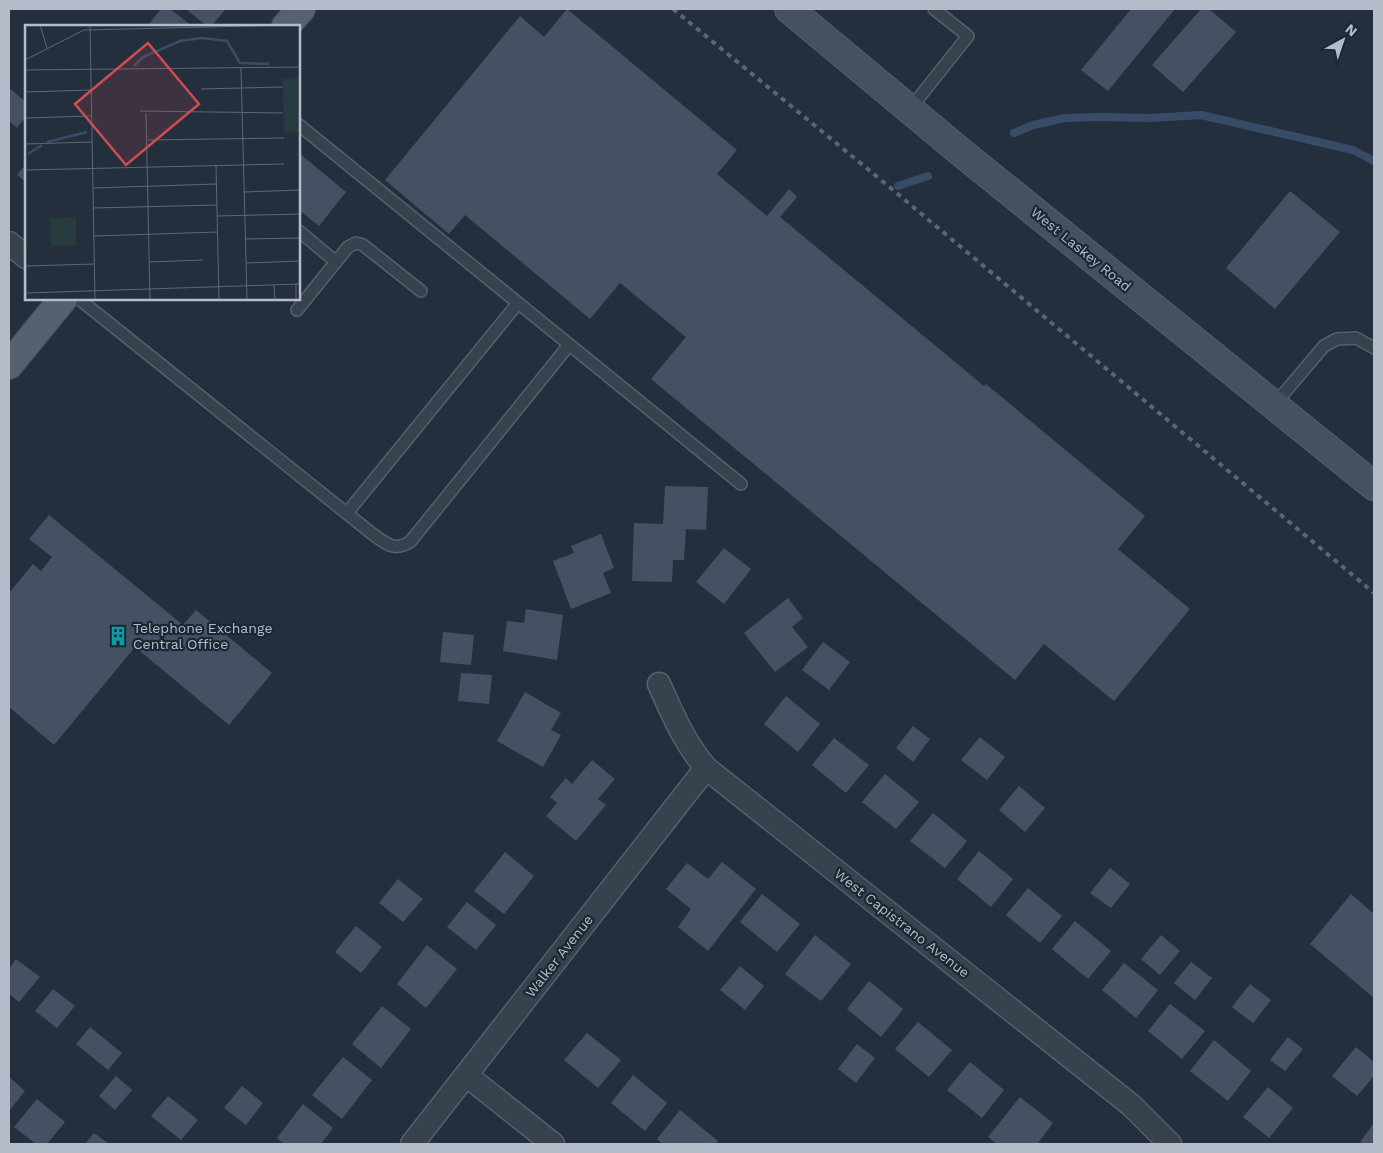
<svg xmlns="http://www.w3.org/2000/svg" width="1383" height="1153" viewBox="0 0 1383 1153" font-family="'Work Sans',sans-serif">
  <style>
    .lines { fill: none; stroke-linecap: round; stroke-linejoin: round }
    .stream { stroke: #394c67; stroke-width: 8 }
    .building { fill: #455162 }
    .service-casing { stroke: #565f6c; stroke-width: 14 }
    .minor-casing { stroke: #565f6c; stroke-width: 25 }
    .secondary-casing { stroke: #565f6c; stroke-width: 30 }
    .primary-casing { stroke: #414a57; stroke-width: 30 }
    .service { stroke: #38414e; stroke-width: 11 }
    .minor { stroke: #38414e; stroke-width: 22 }
    .secondary { stroke: #465061; stroke-width: 28 }
    .primary { stroke: #56606e; stroke-width: 28 }
    .rail { stroke: #5a6575; stroke-width: 4; stroke-dasharray: 5 5; stroke-linecap: butt }
    .labels { text-anchor: middle; stroke-width: 4.5; stroke-linejoin: round; paint-order: stroke }
    .street-label { font-size: 14px; fill: #b4bcc9; stroke: #1d2633 }
    .poi-label { font-size: 14px; fill: #b4bcc9; stroke: #1d2633; text-anchor: start }
    .inset-river { fill: none; stroke: #394c67; stroke-width: 2.5 }
    .inset-road { fill: none; stroke: #5e6776; stroke-width: 1 }
    .view { fill: #ce4d50; fill-opacity: 0.15; stroke: #ce4d50; stroke-width: 2.5 }
    .inset-edge { fill: none; stroke: #b4bcc9; stroke-width: 2.5 }
  </style>
  <rect width="100%" height="100%" fill="#242f3e"/>
  <g class="lines">
    <g class="stream">
      <polyline points="1014,133 1033,125 1065,118 1101,117 1150,118 1201,115 1353,150 1374,161"/>
      <polyline points="898,186 928,176"/>
    </g>
  </g>
  <g class="building">
    <polygon points="161,9 170,9 192,26 147,26"/>
    <polygon points="186,9 226,9 211,26 207,26"/>
    <polygon points="567,9 737,150 717,174 767,216 789,189 797,197 780,217 984,386 986,384 1145,516 1118,549 1190,609 1114,701 1044,644 1015,680 651,379 686,337 620,283 590,319 465,215 449,234 385,180 520,16 544,37"/>
    <polygon points="1131,9 1175,9 1108,91 1081,70"/>
    <polygon points="1201,9 1209,9 1236,32 1183,92 1152,65"/>
    <polygon points="9,88 26,102 26,116 17,128 9,121"/>
    <polygon points="299,153 346,192 319,226 299,210"/>
    <polygon points="26,164 26,182 17,175"/>
    <polygon points="1290,191 1340,232 1275,309 1226,268"/>
    <polygon points="665,486 708,487 706,530 686,529 684,560 673,560 672,582 632,581 634,523 663,524"/>
    <polygon points="49,515 183,625 196,610 272,673 229,725 135,647 54,745 9,707 9,593 33,564 41,571 52,557 29,539"/>
    <polygon points="601,534 614,568 603,573 611,593 571,609 553,561 574,553 571,546"/>
    <polygon points="724,548 751,569 724,604 696,582"/>
    <polygon points="788,598 803,618 792,627 808,647 775,672 744,633"/>
    <polygon points="526,609 563,615 557,660 503,651 507,621 524,623"/>
    <polygon points="443,632 474,635 471,665 440,662"/>
    <polygon points="823,642 850,662 829,690 802,670"/>
    <polygon points="461,673 492,675 489,704 458,701"/>
    <polygon points="525,692 561,713 551,730 561,735 543,767 497,741"/>
    <polygon points="786,696 820,724 798,752 764,724"/>
    <polygon points="913,726 930,739 913,762 896,748"/>
    <polygon points="980,737 1005,757 987,780 961,760"/>
    <polygon points="834,738 869,765 846,793 812,765"/>
    <polygon points="592,760 615,779 598,799 606,805 576,841 546,816 557,803 550,797 566,778 572,784"/>
    <polygon points="885,774 919,802 896,829 862,802"/>
    <polygon points="1019,786 1045,808 1025,832 999,810"/>
    <polygon points="933,813 967,841 945,868 910,841"/>
    <polygon points="979,851 1013,879 991,907 957,879"/>
    <polygon points="505,852 534,876 504,914 474,891"/>
    <polygon points="722,862 756,889 708,951 678,927 691,909 666,889 687,863 708,879"/>
    <polygon points="1110,868 1130,884 1111,908 1090,893"/>
    <polygon points="398,879 423,899 403,922 379,903"/>
    <polygon points="1028,888 1062,916 1040,943 1006,915"/>
    <polygon points="762,894 800,924 777,952 740,922"/>
    <polygon points="1351,894 1374,914 1374,998 1310,944"/>
    <polygon points="467,902 496,925 476,950 447,927"/>
    <polygon points="1075,921 1111,951 1088,979 1052,949"/>
    <polygon points="356,926 382,947 361,973 335,952"/>
    <polygon points="815,935 851,964 821,1001 785,974"/>
    <polygon points="1161,935 1180,951 1160,975 1141,959"/>
    <polygon points="427,945 457,969 426,1008 397,984"/>
    <polygon points="16,959 40,977 19,1002 9,994 9,969"/>
    <polygon points="1191,962 1212,978 1195,1000 1174,983"/>
    <polygon points="1124,963 1158,990 1136,1018 1102,990"/>
    <polygon points="740,966 764,986 745,1010 720,990"/>
    <polygon points="869,981 903,1009 881,1037 847,1009"/>
    <polygon points="1250,984 1271,1000 1253,1023 1232,1007"/>
    <polygon points="53,989 75,1006 57,1028 35,1011"/>
    <polygon points="1170,1004 1205,1031 1182,1059 1148,1031"/>
    <polygon points="382,1006 411,1029 381,1068 352,1044"/>
    <polygon points="918,1022 952,1050 929,1077 895,1049"/>
    <polygon points="90,1027 122,1053 108,1070 76,1044"/>
    <polygon points="587,1033 621,1060 598,1088 564,1060"/>
    <polygon points="1288,1037 1303,1049 1285,1071 1270,1060"/>
    <polygon points="1214,1040 1251,1071 1228,1101 1190,1071"/>
    <polygon points="857,1044 875,1058 856,1083 838,1069"/>
    <polygon points="1356,1047 1374,1062 1374,1076 1357,1096 1332,1076"/>
    <polygon points="343,1057 372,1080 342,1119 312,1095"/>
    <polygon points="970,1062 1004,1090 982,1118 947,1090"/>
    <polygon points="633,1075 667,1103 645,1131 611,1103"/>
    <polygon points="116,1076 132,1090 115,1110 99,1096"/>
    <polygon points="9,1077 25,1091 9,1111"/>
    <polygon points="242,1086 263,1103 246,1125 224,1108"/>
    <polygon points="1268,1087 1293,1108 1269,1138 1243,1117"/>
    <polygon points="168,1096 198,1120 181,1140 151,1116"/>
    <polygon points="1020,1097 1053,1123 1038,1143 1040,1144 997,1144 988,1137"/>
    <polygon points="37,1099 65,1122 47,1144 36,1144 14,1127"/>
    <polygon points="303,1104 333,1128 321,1144 284,1144 277,1138"/>
    <polygon points="680,1110 718,1141 716,1144 662,1144 657,1139"/>
    <polygon points="1374,1123 1374,1144 1363,1144 1360,1142"/>
    <polygon points="94,1133 109,1144 85,1144"/>
  </g>
  <g class="lines">
    <defs>
      <g id="service">
        <polyline points="910,109 968,36 934,9"/>
        <polyline points="299,125 741,484"/>
        <polyline points="299,231 336,262"/>
        <path d="M79,299L375,536C389,545 394,551 410,542L569,345"/>
        <polyline points="297,310 348,247 356,243 363,245 421,291"/>
        <polyline points="1274,405 1324,346 1337,339 1356,338 1374,348"/>
        <polyline points="347,513 518,303"/>
      </g>
      <g id="minor">
        <polyline points="9,243 26,257"/>
        <path d="M659,684C673,715 684,742 706,768L1131,1105L1170,1144"/>
        <polyline points="466,1075 553,1144"/>
        <polyline points="412,1144 706,768"/>
      </g>
      <polyline id="secondary" points="789,9 962,153 1374,486"/>
      <g id="primary">
        <polyline points="286,26 301,9"/>
        <polyline points="9,365 63,299"/>
      </g>
    </defs>
    <use href="#service" class="service-casing"/>
    <use href="#minor" class="minor-casing"/>
    <use href="#secondary" class="secondary-casing"/>
    <use href="#primary" class="primary-casing"/>
    <use href="#service" class="service"/>
    <use href="#minor" class="minor"/>
    <use href="#secondary" class="secondary"/>
    <use href="#primary" class="primary"/>
    <polyline class="rail" points="673,9 875,175 1374,593"/>
  </g>
  <defs>
    <symbol id="building-bare" viewBox="-9 -9 18 18"><path d="M-4-6H4V6H1V3H-1V6H-4ZM-2.5-4.3h1.7v1.8h-1.7ZM.8-4.3h1.7v1.8H.8ZM-2.5-1h1.7V.8h-1.7ZM.8-1h1.7V.8H.8Z" fill="#0f9aa8" stroke="#1d2633" stroke-width="2.5" paint-order="stroke"/></symbol>
  </defs>
  <g fill-rule="evenodd">
    <use href="#building-bare" x="104" y="622" width="28" height="28"/>
  </g>
  <g class="labels">
    <g class="street-label">
      <text transform="translate(1081 249) rotate(39)" y="5">West Laskey Road</text>
      <text transform="translate(902 923) rotate(38)" y="5">West Capistrano Avenue</text>
      <text transform="translate(559 956) rotate(-52)" y="5">Walker Avenue</text>
    </g>
    <g class="poi-label">
      <text x="133" y="633">Telephone Exchange<tspan x="133" dy="16">Central Office</tspan></text>
    </g>
  </g>
  <g transform="translate(25 25)">
    <rect width="275" height="275" fill="#242f3e"/>
    <path d="M275,53V107L259,108L258,54ZM51,192V220L26,221L25,193Z" fill="#263c3f"/>
    <path class="inset-river" d="M109,41L118,32L155,16L177,13L202,16L215,38L244,39M22,117L62,107M3,129L17,120"/>
    <path class="inset-road" d="M15,0L22,23M65,0L70,275M0,35L59,5L265,0M216,43L222,275M0,45L275,42M176,64L258,62M0,67L66,65M115,86L258,88M121,88L125,275M0,93L66,91M123,115L259,113M0,119L67,117M191,140L194,275M68,163L191,159M219,167L275,165M68,183L192,180M192,191L275,189M69,211L193,207M220,214L275,213M125,237L178,235M222,238L275,236M1,241L69,239M271,259V275M249,260L250,275M2,268L275,259M1,275L0,145L259,139"/>
    <path class="view" d="M123,18L174,79L101,140L50,79Z"/>
    <rect width="275" height="275" class="inset-edge"/>
  </g>
  <rect width="1383" height="1153" fill="none" stroke="#b4bcc9" stroke-width="20"/>
  <g transform="translate(1343 40) rotate(40)" stroke="#1d2633" stroke-width="4" paint-order="stroke">
  <path d="M0-4L9 19L0 12L-9 19Z" fill="#b4bcc9"/>
  <text y="-8" font-size="14" font-weight="bold" text-anchor="middle" fill="#b4bcc9">N</text>
  </g>
</svg>
